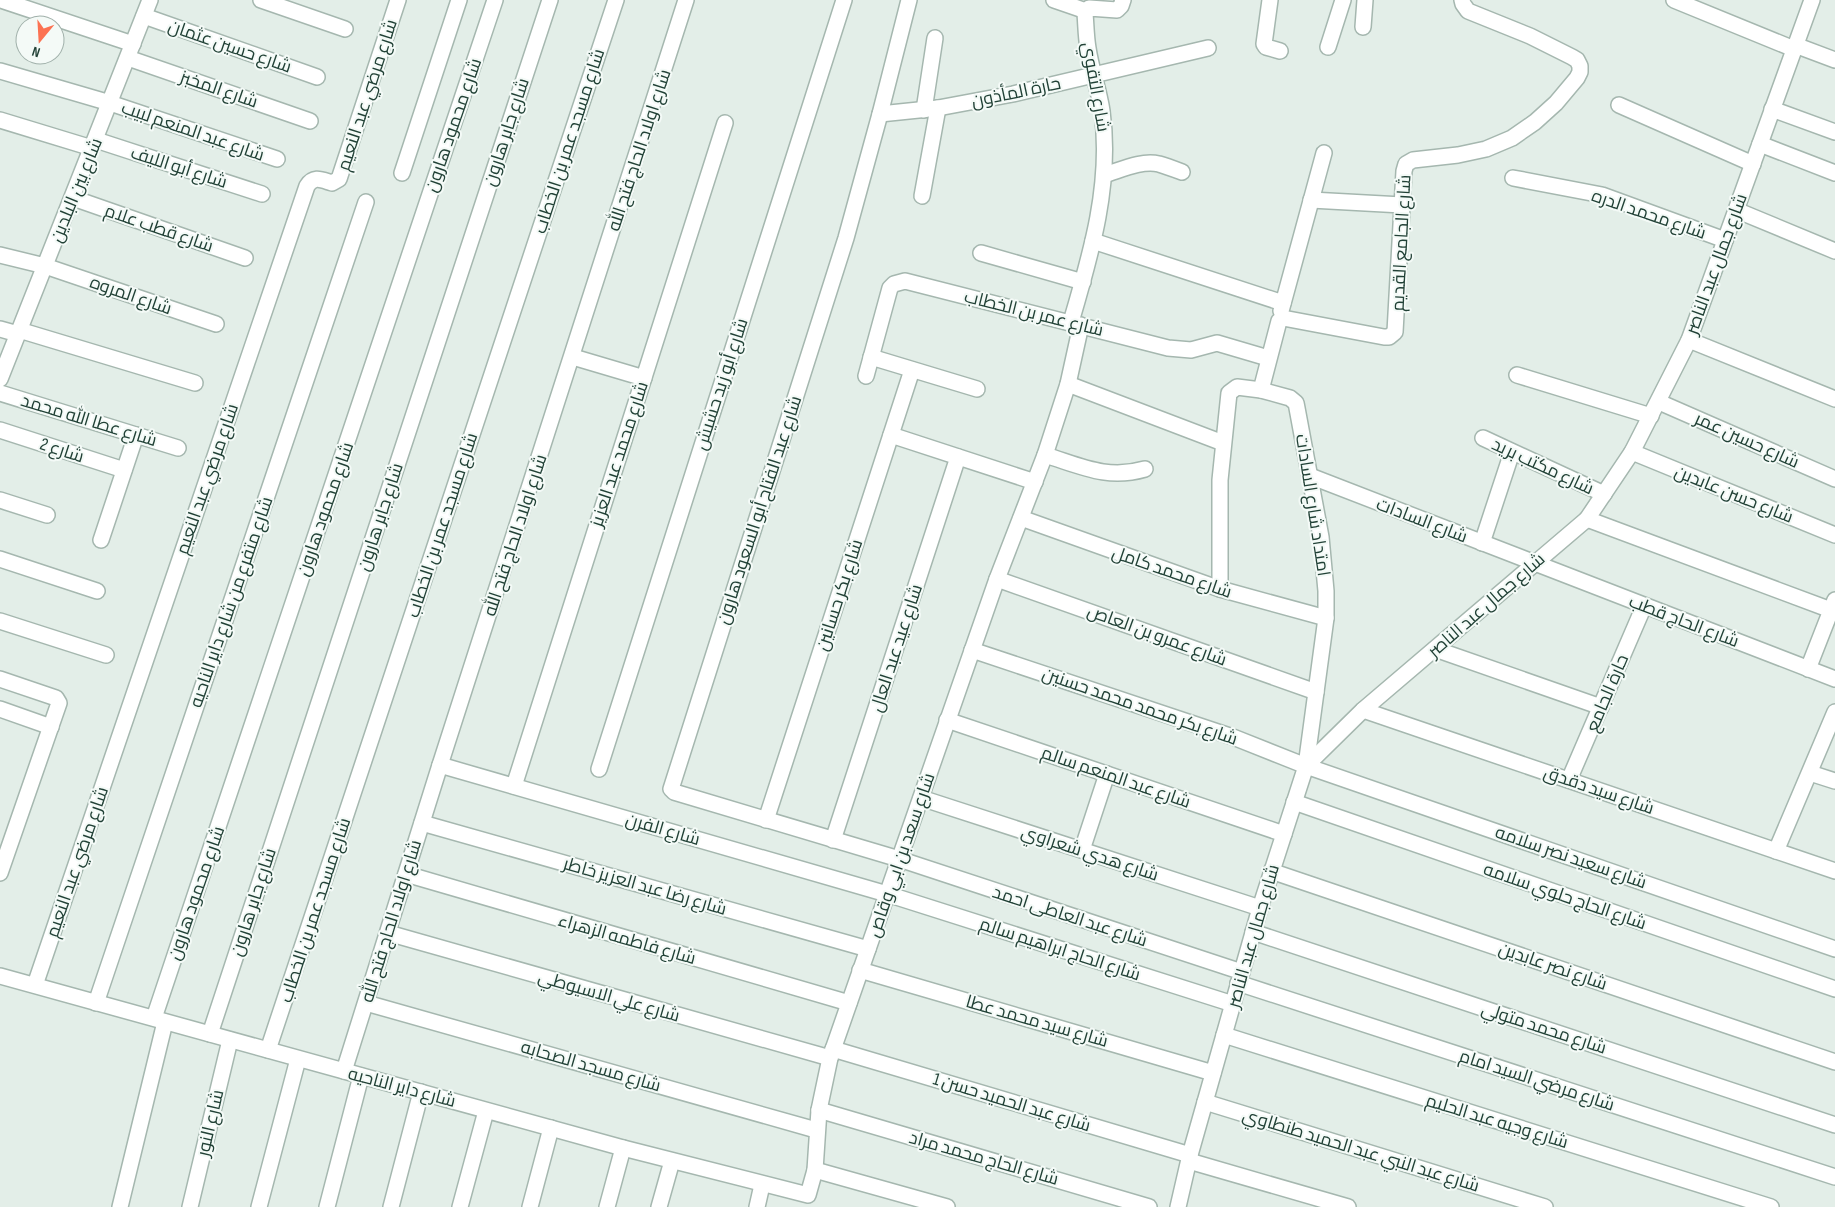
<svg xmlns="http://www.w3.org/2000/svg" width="1835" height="1207" viewBox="0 0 1835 1207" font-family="'Sofia Sans Condensed',Cairo,sans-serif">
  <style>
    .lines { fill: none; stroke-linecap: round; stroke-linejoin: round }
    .minor-casing { stroke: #a5b7af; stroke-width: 18 }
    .minor { stroke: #fff; stroke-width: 15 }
    .labels { text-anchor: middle; stroke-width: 4; stroke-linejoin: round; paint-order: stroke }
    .street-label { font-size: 18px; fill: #214136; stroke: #f4faf7 }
  </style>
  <rect width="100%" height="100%" fill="#e3eee8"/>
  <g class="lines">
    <defs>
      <g id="minor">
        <polyline points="1,0 133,44"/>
        <polyline points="261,0 345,29"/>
        <polyline points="909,0 880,114 846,238 671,789 674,792 899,859 1242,972"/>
        <polyline points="1054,0 1086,11"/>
        <polyline points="1270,0 1264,44 1266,47 1280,51"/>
        <polyline points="1674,0 1794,49"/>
        <polyline points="144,16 317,77"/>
        <polyline points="1363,27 1365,0"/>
        <polyline points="1795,45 1835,60"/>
        <polyline points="1328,47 1343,0"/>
        <polyline points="128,58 310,121"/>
        <polyline points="0,71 110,103 277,159"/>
        <polyline points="1619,105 1753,164"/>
        <polyline points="1772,109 1835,132"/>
        <polyline points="924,110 935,38"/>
        <polyline points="880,114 938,108 1013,94 1208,48"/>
        <polyline points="0,120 92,148"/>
        <polyline points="96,140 262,194"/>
        <polyline points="1760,144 1835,173"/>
        <polyline points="402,173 459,0"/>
        <path d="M1104,175C1121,170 1141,160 1159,164C1166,166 1174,169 1182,172"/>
        <polyline points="1513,178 1602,195 1725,240"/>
        <polyline points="922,196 938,108"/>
        <polyline points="73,198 245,258"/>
        <polyline points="1311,200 1402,205"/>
        <polyline points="1736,210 1835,251"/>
        <polyline points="1093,241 1283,303"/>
        <polyline points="981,253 1083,282"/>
        <polyline points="0,255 45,266 216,324"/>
        <polyline points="1281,311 1324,153"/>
        <path d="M1071,322C1091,254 1112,183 1102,111C1099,90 1091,69 1088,48C1086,37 1086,25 1085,13L1089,8L1117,10L1121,6L1123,0"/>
        <polyline points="0,329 18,334"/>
        <polyline points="19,330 195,383"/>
        <polyline points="1689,340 1835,399"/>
        <polyline points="573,357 644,378"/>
        <polyline points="871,357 977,389"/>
        <polyline points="1517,375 1651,416"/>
        <polyline points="866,376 890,288 894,284 905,281 1168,348 1191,350 1217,343 1268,358"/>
        <polyline points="0,379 150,0"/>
        <polyline points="1068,384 1223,443"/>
        <polyline points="1261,390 1279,321 1283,318 1384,337 1389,337 1395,332 1404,171 1406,164 1413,160 1458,155 1486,149 1512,138 1535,122 1556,103 1577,78 1580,72 1580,66 1577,60 1572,57 1530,36 1468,11 1463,4 1462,0"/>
        <polyline points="0,393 178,448"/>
        <polyline points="1659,402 1835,479"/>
        <polyline points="0,430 124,470"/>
        <polyline points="891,435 1035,482"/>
        <polyline points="1483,438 1604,494"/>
        <polyline points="1632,452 1835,535"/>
        <path d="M1045,455C1081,466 1107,480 1145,469"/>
        <polyline points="1310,476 1835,679"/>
        <polyline points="0,500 47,515"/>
        <polyline points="1021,518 1220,589 1326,618"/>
        <polyline points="1587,519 1831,610"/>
        <polyline points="101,540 136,435"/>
        <polyline points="1482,543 1512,452"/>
        <polyline points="0,559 97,591"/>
        <polyline points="997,579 1316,692"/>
        <polyline points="1220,589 1220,480 1229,393 1237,387 1261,390 1290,398 1296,403 1297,408 1321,537 1326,591 1326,618 1306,766"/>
        <polyline points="0,621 106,655"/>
        <polyline points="1435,649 1601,707"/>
        <polyline points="972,650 1233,737 1306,766 1835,949"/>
        <polyline points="1808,669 1835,600"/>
        <polyline points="0,679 56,698 59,703 0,873"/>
        <polyline points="0,709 51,727"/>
        <polyline points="1363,710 1835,871"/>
        <polyline points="947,720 1284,834"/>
        <polyline points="440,765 887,894 1233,1004"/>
        <polyline points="599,769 844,0"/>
        <polyline points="1810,773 1835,781"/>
        <polyline points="1569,780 1644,606"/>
        <polyline points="514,786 725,123"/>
        <polyline points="921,798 1260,908"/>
        <polyline points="1294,802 1835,989"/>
        <polyline points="766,820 912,370"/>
        <polyline points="422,823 868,949"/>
        <polyline points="833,840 958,457"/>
        <polyline points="1082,850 1107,774"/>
        <polyline points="1776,851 1835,712"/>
        <polyline points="1271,871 1835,1062"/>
        <polyline points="406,874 849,1003"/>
        <polyline points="1253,932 1835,1125"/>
        <polyline points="388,933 830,1058"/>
        <polyline points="860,970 1213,1073"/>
        <polyline points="0,976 623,1148 808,1195 815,1170 819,1110 830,1058 997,579 1045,455 1068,384 1081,325"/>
        <polyline points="1238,983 1835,1177"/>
        <path d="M35,985L307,186C314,175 322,180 332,183L339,179L398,0"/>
        <polyline points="96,1003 366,202"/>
        <polyline points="366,1003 816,1130"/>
        <polyline points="154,1018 495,0"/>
        <polyline points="210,1034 550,0"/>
        <polyline points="1224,1035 1771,1207"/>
        <polyline points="833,1049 1190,1155"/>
        <polyline points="268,1050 616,0"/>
        <polyline points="344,1071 440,765 686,0"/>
        <polyline points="1205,1102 1545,1207"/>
        <polyline points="819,1110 1149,1207"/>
        <polyline points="1189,1161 1348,1207"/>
        <polyline points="815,1170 947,1207"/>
        <polyline points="120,1207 165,1022"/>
        <polyline points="190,1207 230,1040"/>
        <polyline points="259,1207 298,1059"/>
        <polyline points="327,1207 361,1076"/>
        <polyline points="391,1207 421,1092"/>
        <polyline points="460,1207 486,1111"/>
        <polyline points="530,1207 551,1128"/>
        <polyline points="607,1207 623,1148"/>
        <polyline points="659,1207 672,1161"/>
        <polyline points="757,1207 762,1185"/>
        <polyline points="1178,1207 1190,1155 1260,908 1306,766 1363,710 1587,519 1632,452 1689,340 1812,0"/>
      </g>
    </defs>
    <use href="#minor" class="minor-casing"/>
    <use href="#minor" class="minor"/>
  </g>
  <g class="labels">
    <g class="street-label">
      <text transform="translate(230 46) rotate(19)" y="6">شارع حسين عثمان</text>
      <text transform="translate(1096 87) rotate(80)" y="6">شارع التقوي</text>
      <text transform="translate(219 89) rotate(19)" y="6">شارع المخبز</text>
      <text transform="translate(1016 92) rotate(-12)" y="6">حارة المأذون</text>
      <text transform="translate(367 95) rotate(-72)" y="6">شارع مرضي عبد النعيم</text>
      <text transform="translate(453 125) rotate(-71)" y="6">شارع محمود هارون</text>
      <text transform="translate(193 131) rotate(19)" y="6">شارع عبد المنعم لبيب</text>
      <text transform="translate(506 132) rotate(-72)" y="6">شارع جابر هارون</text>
      <text transform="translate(569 141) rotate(-72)" y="6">شارع مسجد عمر بن الخطاب</text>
      <text transform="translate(639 150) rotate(-72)" y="6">شارع اولاد الحاج فتح الله</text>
      <text transform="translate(179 167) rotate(18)" y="6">شارع أبو الليف</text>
      <text transform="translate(76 190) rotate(-68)" y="6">شارع بين البلدين</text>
      <text transform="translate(1649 214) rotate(19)" y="6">شارع محمد الدره</text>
      <text transform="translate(159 228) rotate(19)" y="6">شارع قطب علام</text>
      <text transform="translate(1401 243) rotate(-87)" y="6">شارع الجامع القديم</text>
      <text transform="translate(1716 264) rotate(-70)" y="6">شارع جمال عبد الناصر</text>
      <text transform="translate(131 295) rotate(19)" y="6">شارع المروه</text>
      <text transform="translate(1034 313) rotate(14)" y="6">شارع عمر بن الخطاب</text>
      <text transform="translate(721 384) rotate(-72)" y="6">شارع أبو زيد حشيش</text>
      <text transform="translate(89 420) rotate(17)" y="6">شارع عطا الله محمد</text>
      <text transform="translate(1747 440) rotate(24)" y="6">شارع حسين عمر</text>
      <text transform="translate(62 450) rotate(18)" y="6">شارع 2</text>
      <text transform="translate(619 454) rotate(-72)" y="6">شارع محمد عبد العزيز</text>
      <text transform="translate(1543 466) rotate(25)" y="6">شارع مكتب بريد</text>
      <text transform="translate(207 479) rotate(-71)" y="6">شارع مرضي عبد النعيم</text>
      <text transform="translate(1734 494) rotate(22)" y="6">شارع حسن عابدين</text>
      <text transform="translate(1313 505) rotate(81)" y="6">امتداد شارع السادات</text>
      <text transform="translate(325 509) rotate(-71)" y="6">شارع محمود هارون</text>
      <text transform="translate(759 510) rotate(-72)" y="6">شارع عبد الفتاح أبو السعود هارون</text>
      <text transform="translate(380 517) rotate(-72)" y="6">شارع جابر هارون</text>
      <text transform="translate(1422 520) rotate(21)" y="6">شارع السادات</text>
      <text transform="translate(442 525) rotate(-72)" y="6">شارع مسجد عمر بن الخطاب</text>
      <text transform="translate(515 535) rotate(-72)" y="6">شارع اولاد الحاج فتح الله</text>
      <text transform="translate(1172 572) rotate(19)" y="6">شارع محمد كامل</text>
      <text transform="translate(839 595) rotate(-72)" y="6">شارع بكر حسانين</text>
      <text transform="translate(231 602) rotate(-71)" y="6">شارع متفرع من شارع داير الناحيه</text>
      <text transform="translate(1486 605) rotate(-41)" y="6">شارع جمال عبد الناصر</text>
      <text transform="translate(1684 621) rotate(21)" y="6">شارع الحاج قطب</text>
      <text transform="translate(1157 635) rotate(20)" y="6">شارع عمرو بن العاص</text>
      <text transform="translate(896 648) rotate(-72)" y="6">شارع عيد عبد العال</text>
      <text transform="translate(1607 693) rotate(-67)" y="6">حارة الجامع</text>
      <text transform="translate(1140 706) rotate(19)" y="6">شارع بكر محمد محمد حسنين</text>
      <text transform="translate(1116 777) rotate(19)" y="6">شارع عبد المنعم سالم</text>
      <text transform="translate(1599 790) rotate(19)" y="6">شارع سيد دقدق</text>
      <text transform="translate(663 829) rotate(16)" y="6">شارع الفرن</text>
      <text transform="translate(1090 853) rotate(18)" y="6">شارع هدي شعراوي</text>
      <text transform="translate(901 855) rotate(-71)" y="6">شارع سعد بن ابي وقاص</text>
      <text transform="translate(1571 857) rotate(19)" y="6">شارع سعيد نصر سلامه</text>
      <text transform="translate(77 862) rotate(-71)" y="6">شارع مرضي عبد النعيم</text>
      <text transform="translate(645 886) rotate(16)" y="6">شارع رضا عبد العزيز خاطر</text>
      <text transform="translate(196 893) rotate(-71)" y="6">شارع محمود هارون</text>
      <text transform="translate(1565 896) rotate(19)" y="6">شارع الحاج حلوي سلامه</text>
      <text transform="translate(253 902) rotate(-72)" y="6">شارع جابر هارون</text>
      <text transform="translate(315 910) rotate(-72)" y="6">شارع مسجد عمر بن الخطاب</text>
      <text transform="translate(1070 916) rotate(18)" y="6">شارع عبد العاطى احمد</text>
      <text transform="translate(391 921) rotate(-73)" y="6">شارع اولاد الحاج فتح الله</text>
      <text transform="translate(1253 936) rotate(-74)" y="6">شارع جمال عبد الناصر</text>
      <text transform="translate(627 939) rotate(16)" y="6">شارع فاطمه الزهراء</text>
      <text transform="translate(1060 949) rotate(18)" y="6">شارع الحاج ابراهيم سالم</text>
      <text transform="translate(1553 966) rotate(19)" y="6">شارع نصر عابدين</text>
      <text transform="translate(609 996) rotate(16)" y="6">شارع علي الاسيوطي</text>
      <text transform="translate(1037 1021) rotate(16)" y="6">شارع سيد محمد عطا</text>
      <text transform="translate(1544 1028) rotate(18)" y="6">شارع محمد متولي</text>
      <text transform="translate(591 1066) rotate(16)" y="6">شارع مسجد الصحابه</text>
      <text transform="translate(1537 1080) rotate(18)" y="6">شارع مرضي السيد امام</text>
      <text transform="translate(402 1087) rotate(15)" y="6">شارع داير الناحيه</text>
      <text transform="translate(1012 1102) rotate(17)" y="6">شارع عبد الحميد حسن 1</text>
      <text transform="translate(1497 1121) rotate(17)" y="6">شارع وجيه عبد الحليم</text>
      <text transform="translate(210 1123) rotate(-77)" y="6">شارع النور</text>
      <text transform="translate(1361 1150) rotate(17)" y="6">شارع عبد النبي عبد الحميد طنطاوي</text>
      <text transform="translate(984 1158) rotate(16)" y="6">شارع الحاج محمد مراد</text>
    </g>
  </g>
  <g transform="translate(40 40) rotate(198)"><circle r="24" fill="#f4faf7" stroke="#a0b0aa"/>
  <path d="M0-4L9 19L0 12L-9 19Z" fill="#fc7252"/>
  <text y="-8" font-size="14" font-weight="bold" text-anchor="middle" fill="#214136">N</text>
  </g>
</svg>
